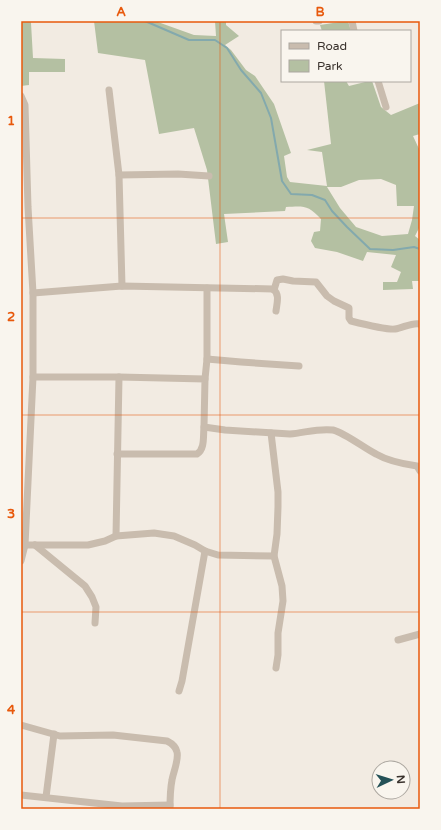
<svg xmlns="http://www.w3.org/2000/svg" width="441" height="830" viewBox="0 0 441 830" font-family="'Varela Round',sans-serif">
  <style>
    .green { fill: #b4c0a2; fill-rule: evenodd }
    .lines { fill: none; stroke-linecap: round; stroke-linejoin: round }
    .stream { stroke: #83a9ad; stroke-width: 2 }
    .minor { stroke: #c9bcae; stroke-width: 7 }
    .grid { fill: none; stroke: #e8590c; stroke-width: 1; stroke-opacity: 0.55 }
    .neatline { fill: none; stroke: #e8590c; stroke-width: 1.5 }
    .grid-label { font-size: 13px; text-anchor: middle; font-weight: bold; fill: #e8590c }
  </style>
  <rect width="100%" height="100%" fill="#f2ebe2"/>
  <g class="green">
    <polygon points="21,21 30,21 31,23 33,58 65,59 65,72 29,72 29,85 21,86"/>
    <path d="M94,21H155L194,35L216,36L215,21H226V25L239,36L225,45L231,50L246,70L255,76L274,104L291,153L284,156L287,177L290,182L327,186L322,152L307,150L331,144L324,81H346L349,86L369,81H372L381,107L391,115L420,103V134L413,136L420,151V226L415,236L420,240V281H412L413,289L383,290V282H397L401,272L391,267L396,255L367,252L363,261L337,252L315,248L311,241L314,232L320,231L321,219C308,205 304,206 286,207L285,211L224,214L228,242L216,244L207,170L194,128L159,134L145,60L98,53ZM381,179L396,185L397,206H414L412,220L408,234L382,236L356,227L340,208L327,187H341L359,180Z"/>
    <polygon points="346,21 348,21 351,31 322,31 320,25"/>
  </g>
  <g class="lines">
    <polyline class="stream" points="145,21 189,40 215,40 227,48 241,70 261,93 271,118 282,181 291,194 312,195 325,200 332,211 347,227 370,249 393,250 414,247 420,249"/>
    <g class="minor">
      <polyline points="316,21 319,21"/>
      <polyline points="352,21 354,31"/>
      <polyline points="378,81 386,107"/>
      <polyline points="109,90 119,175 122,286"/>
      <polyline points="21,96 25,105 28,207 33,293 33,377 25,545 21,561"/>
      <polyline points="119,175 178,174 209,176"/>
      <path d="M274,290L277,280L283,279L293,281L316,282L327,296L334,301L349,308V318L351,321C359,323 388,330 395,329C403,328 412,322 420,324"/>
      <path d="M33,293L122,286L273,289C280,294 277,303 276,311"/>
      <polyline points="207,359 241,362 299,366"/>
      <path d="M33,377H119L205,379L204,427L225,430L290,434C304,433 318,428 333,430C345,433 364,448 376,454C388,461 403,464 417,466L420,471"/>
      <polyline points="205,379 207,359 207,288"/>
      <polyline points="271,433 278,492 278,507 277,534 274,556 282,586 283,601 278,633 278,655 276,668"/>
      <path d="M117,454H197C205,449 203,437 204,427"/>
      <polyline points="116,536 119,377"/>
      <polyline points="25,545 88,545 105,541 116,536 154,533 174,536 195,545 205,551 218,555 274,556"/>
      <polyline points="35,545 85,586 92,597 96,607 95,623"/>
      <polyline points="398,640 420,634"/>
      <polyline points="179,691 182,681 205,551"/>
      <path d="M21,725L60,736L113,735L167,741C171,743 176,747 177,752C179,760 173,773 172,780C170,790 170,799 170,809"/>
      <polyline points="21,795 85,802 122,806 170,805"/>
      <polyline points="46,797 54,734"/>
    </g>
  </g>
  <path class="grid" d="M220,21V809M21,218H420M21,415H420M21,612H420"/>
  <rect width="441" height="830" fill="none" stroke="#f9f5ee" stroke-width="44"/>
  <rect x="281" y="30" width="130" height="52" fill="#f9f5ee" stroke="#aca7a0"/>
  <rect x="289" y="43" width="20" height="6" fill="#c9bcae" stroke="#aca7a0"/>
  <text x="317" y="50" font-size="12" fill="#39312c">Road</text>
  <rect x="289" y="60" width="20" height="12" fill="#b4c0a2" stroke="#aca7a0"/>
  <text x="317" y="70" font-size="12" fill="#39312c">Park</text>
  <g transform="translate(391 780) rotate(86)"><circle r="19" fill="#f9f5ee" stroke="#aca7a0"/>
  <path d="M0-3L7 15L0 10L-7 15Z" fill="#245157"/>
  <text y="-6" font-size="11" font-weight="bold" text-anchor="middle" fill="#39312c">N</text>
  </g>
  <rect x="22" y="22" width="397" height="786" class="neatline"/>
  <g class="grid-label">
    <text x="121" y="16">A</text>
    <text x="320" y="16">B</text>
    <text x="11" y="125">1</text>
    <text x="11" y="321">2</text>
    <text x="11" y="518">3</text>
    <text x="11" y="714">4</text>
  </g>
</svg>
